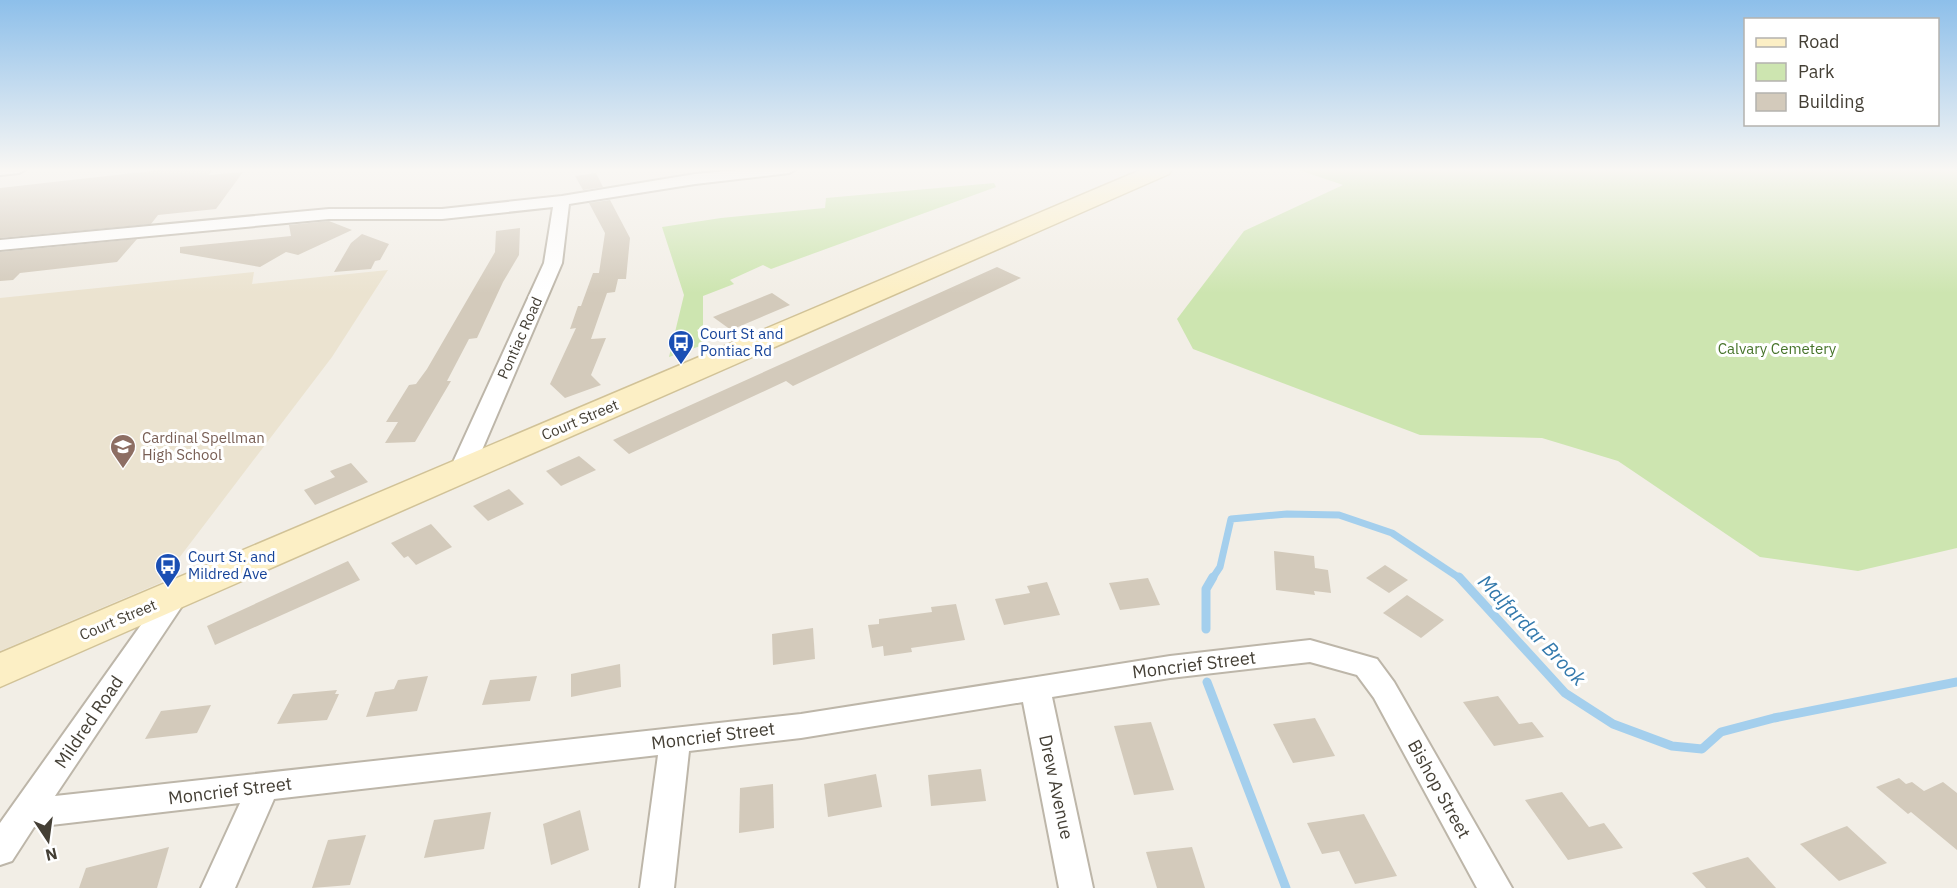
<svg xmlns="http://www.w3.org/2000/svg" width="1957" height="888" viewBox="0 0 1957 888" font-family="'IBM Plex Sans',sans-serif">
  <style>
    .education { fill: #ebe3d0 }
    .green { fill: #cde5b0 }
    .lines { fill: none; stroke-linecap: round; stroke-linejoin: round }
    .stream-far1 { stroke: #a4cfed; stroke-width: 7 }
    .stream { stroke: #a4cfed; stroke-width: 9 }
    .building { fill: #d3cabb }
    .street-casing { stroke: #bdb6a9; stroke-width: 4 }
    .secondary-casing { stroke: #d1c297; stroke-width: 3 }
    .street { fill: #fff; fill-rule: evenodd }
    .secondary { fill: #fcefc5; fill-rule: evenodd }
    .labels { text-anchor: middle; stroke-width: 6; stroke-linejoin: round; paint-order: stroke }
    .transit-label { font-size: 15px; fill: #164399; stroke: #fff; text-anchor: start }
    .street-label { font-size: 15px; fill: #443f35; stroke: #fff }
    .park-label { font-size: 15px; fill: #47742b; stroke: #fff }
    .education-label { font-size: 15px; fill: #785e54; stroke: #fff; text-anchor: start }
    .near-street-label { font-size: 18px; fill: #443f35; stroke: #fff }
    .near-water-label { font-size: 20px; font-style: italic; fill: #3379ac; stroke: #fff }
  </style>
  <rect width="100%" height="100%" fill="#f2eee6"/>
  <polygon class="education" points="388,270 332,357 160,583 0,651 0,298 254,272 252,284"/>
  <g class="green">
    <polygon points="1296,169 1957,169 1957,548 1858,571 1760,557 1618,461 1542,438 1420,435 1193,349 1177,319 1244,231 1343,185"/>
    <polygon points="994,183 996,187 771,269 763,265 730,280 734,284 703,296 703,327 697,330 703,345 669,357 684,295 662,227 721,218 825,208 826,198"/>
  </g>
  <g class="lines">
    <polyline class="stream-far1" points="1212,579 1220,567 1231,519 1287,514 1339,515 1392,533 1461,579"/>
    <g class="stream">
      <polyline points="1459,577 1565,693 1613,724 1672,746 1702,749 1721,732 1774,718 1957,682"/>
      <polyline points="1206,629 1206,589 1213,577"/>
      <polyline points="1207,682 1286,888"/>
    </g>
  </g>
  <g class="building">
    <polygon points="169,169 213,169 209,175 243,172 216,209 158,215 151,224 0,238 0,188"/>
    <polygon points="596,173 603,187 583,190 575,176"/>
    <polygon points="610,200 630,238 626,279 618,279 615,292 607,293 591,339 606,338 591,375 601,385 565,398 550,384 576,328 570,329 578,306 581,306 593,273 599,273 605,233 589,203"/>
    <polygon points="329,221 352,230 298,255 286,252 260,267 180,253 180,247 291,236 289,225"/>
    <polygon points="520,228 519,255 503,282 477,338 469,339 447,381 451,381 415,442 385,443 398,422 386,422 409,385 416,384 427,369 495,252 496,231"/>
    <polygon points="362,234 389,244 380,260 375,261 371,269 334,272 351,243"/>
    <polygon points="137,239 117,262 20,273 13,280 0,281 0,252"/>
    <polygon points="997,267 1021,278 793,386 786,381 629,454 613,440"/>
    <polygon points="772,293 790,305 731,330 713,317"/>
    <polygon points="579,456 596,470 561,486 546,471"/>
    <polygon points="351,463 368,482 315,505 304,490 335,477 330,471"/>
    <polygon points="509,489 524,504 488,521 473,506"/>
    <polygon points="431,524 452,547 416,565 408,556 404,558 391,543"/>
    <polygon points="1274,551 1314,556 1315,568 1328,570 1331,593 1314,591 1315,595 1276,590"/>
    <polygon points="348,561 360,580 215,645 207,626"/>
    <polygon points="1385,565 1408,580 1389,593 1366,578"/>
    <polygon points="1148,578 1160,605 1120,610 1109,583"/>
    <polygon points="1047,582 1060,615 1004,625 995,599 1030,593 1027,586"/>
    <polygon points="1407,595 1444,620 1421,638 1383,613"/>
    <polygon points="956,604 965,640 911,648 912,652 884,656 883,646 872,648 868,625 879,624 879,619 932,612 931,607"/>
    <polygon points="813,628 815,659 773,665 772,634"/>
    <polygon points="620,664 621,687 571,697 571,674"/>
    <polygon points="428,676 417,711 366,717 375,692 394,689 398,680"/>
    <polygon points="537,676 530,701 482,705 490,680"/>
    <polygon points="337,690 335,694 339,694 327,720 277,724 293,694"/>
    <polygon points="1498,696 1519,724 1532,722 1544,737 1494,746 1463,702"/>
    <polygon points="211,705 197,733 145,739 161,711"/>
    <polygon points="1315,718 1335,756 1293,763 1273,724"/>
    <polygon points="1151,722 1174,790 1134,795 1114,726"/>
    <polygon points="981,769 986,801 931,806 928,775"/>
    <polygon points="876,774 882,807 828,817 824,784"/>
    <polygon points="1899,778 1906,784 1912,782 1924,791 1943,782 1957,793 1957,850 1911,812 1908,814 1876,787"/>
    <polygon points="773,784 774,828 739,833 740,788"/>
    <polygon points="1562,792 1589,827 1604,823 1623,848 1568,860 1525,800"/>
    <polygon points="580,810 589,850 551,865 543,824"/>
    <polygon points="491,812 484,849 424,858 434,820"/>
    <polygon points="1364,814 1397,876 1355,884 1339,851 1322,854 1307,823"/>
    <polygon points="1847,826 1887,863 1839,881 1800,844"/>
    <polygon points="366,835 350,885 312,888 328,840"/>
    <polygon points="169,847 157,888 79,888 86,868"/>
    <polygon points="1192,847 1205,888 1157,888 1146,852"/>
    <polygon points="1748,857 1776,888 1706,888 1692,873"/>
  </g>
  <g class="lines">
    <defs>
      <g id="street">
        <polygon points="0,169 26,169 19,173 0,175"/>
        <polygon points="749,169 796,169 789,173 695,184 569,204 562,263 473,471 469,476 461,478 453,476 449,471 544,263 553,207 442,219 329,219 0,250 0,240 329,209 442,209 562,196 695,174"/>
        <polygon points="177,585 186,587 190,594 55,796 801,714 1170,656 1310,640 1377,659 1394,682 1512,888 1477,888 1374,698 1357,675 1310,662 1170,678 1052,697 1093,888 1059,888 1023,702 801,738 689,751 674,888 640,888 658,755 274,799 235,888 201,888 240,803 34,827 12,861 0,865 0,823 168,587"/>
      </g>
      <polygon id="secondary" points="1143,169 1172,169 1169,174 0,687 0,653"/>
    </defs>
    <use href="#street" class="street-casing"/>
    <use href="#secondary" class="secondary-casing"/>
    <use href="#street" class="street"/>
    <use href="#secondary" class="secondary"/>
  </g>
  <linearGradient id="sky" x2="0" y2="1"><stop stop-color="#8dbfea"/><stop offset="0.58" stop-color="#f9f7f4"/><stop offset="1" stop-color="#f9f7f4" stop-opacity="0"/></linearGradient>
  <rect width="1957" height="293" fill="url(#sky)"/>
  <defs>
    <symbol id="bus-pin" viewBox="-11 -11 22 30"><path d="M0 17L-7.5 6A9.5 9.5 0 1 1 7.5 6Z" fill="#1a4fb4" stroke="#fff"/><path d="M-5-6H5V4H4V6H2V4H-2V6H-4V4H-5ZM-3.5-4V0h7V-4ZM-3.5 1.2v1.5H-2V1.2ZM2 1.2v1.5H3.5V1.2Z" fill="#fff"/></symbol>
    <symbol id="school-pin" viewBox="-11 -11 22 30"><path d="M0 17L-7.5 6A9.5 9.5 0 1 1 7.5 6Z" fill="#8d6e63" stroke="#fff"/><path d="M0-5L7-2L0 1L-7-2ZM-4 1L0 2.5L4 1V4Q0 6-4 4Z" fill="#fff"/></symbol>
  </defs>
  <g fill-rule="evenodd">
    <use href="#bus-pin" x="666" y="328" width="30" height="40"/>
    <use href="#school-pin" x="108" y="432" width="30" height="40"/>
    <use href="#bus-pin" x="153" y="551" width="30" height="40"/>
  </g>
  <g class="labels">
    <g class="transit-label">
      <text x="700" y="339">Court St and<tspan x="700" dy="17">Pontiac Rd</tspan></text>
      <text x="188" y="562">Court St. and<tspan x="188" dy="17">Mildred Ave</tspan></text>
    </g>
    <g class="street-label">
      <text transform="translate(520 338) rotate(-66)" y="5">Pontiac Road</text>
      <text transform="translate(580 420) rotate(-23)" y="5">Court Street</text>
      <text transform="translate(118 620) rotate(-23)" y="5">Court Street</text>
    </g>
    <g class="park-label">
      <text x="1777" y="354">Calvary Cemetery</text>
    </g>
    <g class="education-label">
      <text x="142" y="443">Cardinal Spellman<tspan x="142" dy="17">High School</tspan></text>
    </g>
    <g class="near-street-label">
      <text transform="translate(1194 665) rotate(-7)" y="6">Moncrief Street</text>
      <text transform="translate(89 722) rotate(-56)" y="6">Mildred Road</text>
      <text transform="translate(713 736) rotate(-7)" y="6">Moncrief Street</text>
      <text transform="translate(1056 787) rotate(78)" y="6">Drew Avenue</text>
      <text transform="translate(1439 789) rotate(61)" y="6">Bishop Street</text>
      <text transform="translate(230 791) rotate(-7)" y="6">Moncrief Street</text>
    </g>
    <g class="near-water-label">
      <text transform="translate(1532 630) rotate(46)" y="7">Malfardar Brook</text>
    </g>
  </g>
  <rect x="1744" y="18" width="195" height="108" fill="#ffffff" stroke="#b4b2ae" stroke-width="1.5"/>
  <rect x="1756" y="38" width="30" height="9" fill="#fcefc5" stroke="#b4b2ae" stroke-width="1.5"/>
  <text x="1798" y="48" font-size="18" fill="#443f35">Road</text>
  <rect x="1756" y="63" width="30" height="18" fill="#cde5b0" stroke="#b4b2ae" stroke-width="1.5"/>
  <text x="1798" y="78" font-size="18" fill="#443f35">Park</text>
  <rect x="1756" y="93" width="30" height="18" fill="#d3cabb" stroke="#b4b2ae" stroke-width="1.5"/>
  <text x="1798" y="108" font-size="18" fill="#443f35">Building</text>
  <g transform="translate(48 840) rotate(167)" stroke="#ffffff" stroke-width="4.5" paint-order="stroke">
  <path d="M0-4.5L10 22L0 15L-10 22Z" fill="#443f35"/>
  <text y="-9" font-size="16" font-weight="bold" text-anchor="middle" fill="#443f35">N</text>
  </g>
</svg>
